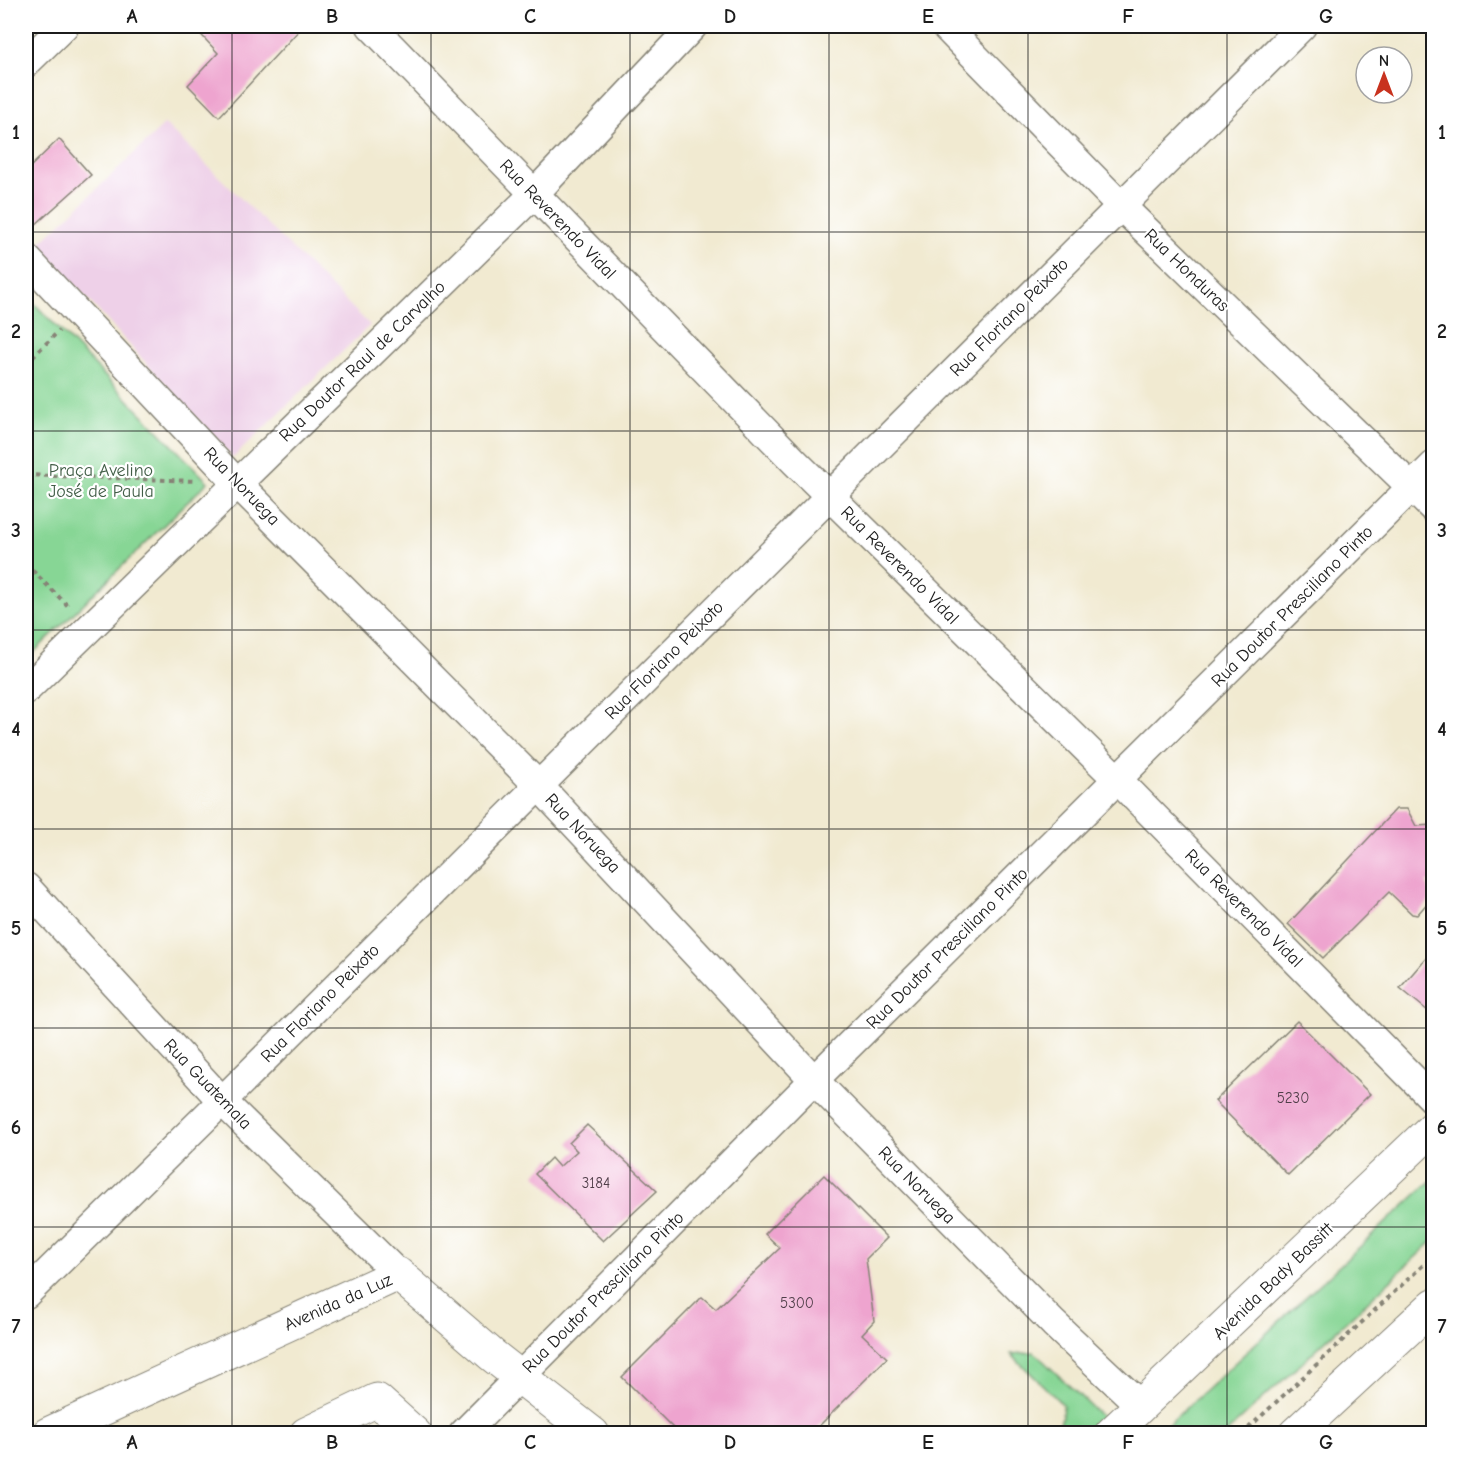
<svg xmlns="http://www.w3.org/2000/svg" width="1459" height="1459" viewBox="0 0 1459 1459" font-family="'Comic Neue',sans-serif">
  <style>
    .built { fill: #eed0e8 }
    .green { fill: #87d695; stroke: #527958; stroke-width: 1.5 }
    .building { fill: #eea4cf }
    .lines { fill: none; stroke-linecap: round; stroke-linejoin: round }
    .street-casing { stroke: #868376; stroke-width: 31 }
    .secondary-casing { stroke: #868376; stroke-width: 35 }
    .primary-casing { stroke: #868376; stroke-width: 35 }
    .path { stroke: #868376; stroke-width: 4; stroke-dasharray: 4.5 4.5; stroke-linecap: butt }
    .street { stroke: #fff; stroke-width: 28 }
    .secondary { stroke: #fff; stroke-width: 33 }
    .primary { stroke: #fff; stroke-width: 33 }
    .grid { fill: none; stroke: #1c1c1c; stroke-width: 1.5; stroke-opacity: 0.55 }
    .labels { text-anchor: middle; stroke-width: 4.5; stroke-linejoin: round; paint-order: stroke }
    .number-label { font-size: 15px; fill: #503e49 }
    .street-label { font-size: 18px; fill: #1c1c1c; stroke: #fff }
    .park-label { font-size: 18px; fill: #415d46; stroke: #fff }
    .neatline { fill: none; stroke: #1c1c1c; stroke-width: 2 }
    .grid-label { font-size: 20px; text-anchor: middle; font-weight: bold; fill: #1c1c1c }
  </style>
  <rect width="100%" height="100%" fill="#fff"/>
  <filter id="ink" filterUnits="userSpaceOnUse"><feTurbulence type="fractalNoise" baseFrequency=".0167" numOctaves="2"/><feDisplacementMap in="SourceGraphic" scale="12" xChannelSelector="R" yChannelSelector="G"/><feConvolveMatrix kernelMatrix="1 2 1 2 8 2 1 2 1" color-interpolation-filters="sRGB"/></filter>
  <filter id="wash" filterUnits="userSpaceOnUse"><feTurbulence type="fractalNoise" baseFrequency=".008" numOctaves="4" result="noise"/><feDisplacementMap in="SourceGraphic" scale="24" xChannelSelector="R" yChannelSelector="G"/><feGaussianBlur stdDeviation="1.35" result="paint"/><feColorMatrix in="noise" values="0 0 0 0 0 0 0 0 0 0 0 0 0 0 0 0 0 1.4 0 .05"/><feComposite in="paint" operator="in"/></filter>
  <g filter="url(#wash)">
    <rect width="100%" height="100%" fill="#f1ead1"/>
    <polygon class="built" points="165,124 370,325 233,458 38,245"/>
    <g class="green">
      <polygon points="26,295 208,482 26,660"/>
      <polygon points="1433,1179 1433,1241 1226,1433 1159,1433"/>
      <path d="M1034,1352L1104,1419L1088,1433H1053C1062,1425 1062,1417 1063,1405L1011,1354Z"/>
    </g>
    <g id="blocks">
      <g class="building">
        <polygon points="193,26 303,26 219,117 188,85 218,53"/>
        <polygon points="59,139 91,175 26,233 26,171"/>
        <polygon points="1396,809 1407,809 1416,826 1434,825 1434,882 1426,882 1429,888 1430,900 1417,915 1412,914 1389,892 1323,958 1288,924"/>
        <polygon points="1434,949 1434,1016 1400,988"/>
        <polygon points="1297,1021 1370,1094 1288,1175 1215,1101"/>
        <polygon points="587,1125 657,1191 603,1241 535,1174 551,1158 559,1167 577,1151 569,1143"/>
        <polygon points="824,1175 887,1238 866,1259 874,1321 862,1334 887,1358 811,1434 679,1434 622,1377 702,1297 716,1309 780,1248 765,1234"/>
      </g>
    </g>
  </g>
  <g filter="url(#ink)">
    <use href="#blocks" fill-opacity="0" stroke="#868376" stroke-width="1.5"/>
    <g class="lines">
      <defs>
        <g id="street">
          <polyline points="371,26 795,462 1117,779 1434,1100"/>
          <polyline points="945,26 1121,206 1434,509"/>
          <polyline points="26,63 64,26"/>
          <polyline points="26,258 237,483 538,785 814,1080 1054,1324 1141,1406"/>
          <polyline points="26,690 534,194 693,26"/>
          <polyline points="26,887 222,1101 398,1274"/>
          <polyline points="26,1294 222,1101 1302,26"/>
          <polyline points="463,1434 814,1080 1434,465"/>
        </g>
        <g id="secondary">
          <polyline points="48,1434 398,1274 492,1355 593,1434"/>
          <polyline points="306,1434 377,1400 415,1434"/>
        </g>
        <g id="primary">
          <polyline points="1111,1434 1434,1127"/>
          <polyline points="1295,1434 1434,1305"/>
        </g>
      </defs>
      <use href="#street" class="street-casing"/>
      <use href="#secondary" class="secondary-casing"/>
      <use href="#primary" class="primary-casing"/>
      <g class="path">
        <polyline points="26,363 59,331"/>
        <polyline points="26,475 196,481"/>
        <polyline points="26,564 70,608"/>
        <polyline points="1242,1434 1434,1255"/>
      </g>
      <use href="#street" class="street"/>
      <use href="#secondary" class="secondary"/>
      <use href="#primary" class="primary"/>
    </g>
  </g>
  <path class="grid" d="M232,26V1434M431,26V1434M630,26V1434M829,26V1434M1028,26V1434M1227,26V1434M26,232H1434M26,431H1434M26,630H1434M26,829H1434M26,1028H1434M26,1227H1434"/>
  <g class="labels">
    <g class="number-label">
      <text x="1293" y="1103">5230</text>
      <text x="596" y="1188">3184</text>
      <text x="797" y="1308">5300</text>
    </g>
    <g class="street-label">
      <text transform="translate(558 219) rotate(46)" y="6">Rua Reverendo Vidal</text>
      <text transform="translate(1187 270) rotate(44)" y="6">Rua Honduras</text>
      <text transform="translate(1009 317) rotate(-45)" y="6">Rua Floriano Peixoto</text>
      <text transform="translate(362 361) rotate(-44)" y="6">Rua Doutor Raul de Carvalho</text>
      <text transform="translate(242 486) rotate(46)" y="6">Rua Noruega</text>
      <text transform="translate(900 565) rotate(45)" y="6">Rua Reverendo Vidal</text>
      <text transform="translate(1292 606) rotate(-45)" y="6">Rua Doutor Presciliano Pinto</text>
      <text transform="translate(664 660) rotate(-45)" y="6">Rua Floriano Peixoto</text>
      <text transform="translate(583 833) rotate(47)" y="6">Rua Noruega</text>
      <text transform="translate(1244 908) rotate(45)" y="6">Rua Reverendo Vidal</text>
      <text transform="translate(947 948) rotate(-45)" y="6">Rua Doutor Presciliano Pinto</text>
      <text transform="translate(320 1003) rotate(-45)" y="6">Rua Floriano Peixoto</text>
      <text transform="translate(208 1084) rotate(46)" y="6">Rua Guatemala</text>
      <text transform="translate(917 1185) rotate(45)" y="6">Rua Noruega</text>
      <text transform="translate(1273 1281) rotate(-44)" y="6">Avenida Bady Bassitt</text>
      <text transform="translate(603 1292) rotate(-45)" y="6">Rua Doutor Presciliano Pinto</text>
      <text transform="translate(338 1302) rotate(-24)" y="6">Avenida da Luz</text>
    </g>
    <g class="park-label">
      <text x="101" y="476">Praça Avelino<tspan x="101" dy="21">José de Paula</tspan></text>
    </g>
  </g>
  <rect width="1459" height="1459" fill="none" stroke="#fff" stroke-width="66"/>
  <g transform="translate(1384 75)"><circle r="28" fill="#ffffff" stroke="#a4a4a4" stroke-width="1.5"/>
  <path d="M0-4.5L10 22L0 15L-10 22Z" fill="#c8321e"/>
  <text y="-9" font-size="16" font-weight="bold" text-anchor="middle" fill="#1c1c1c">N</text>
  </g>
  <rect x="33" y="33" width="1393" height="1393" class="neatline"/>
  <g class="grid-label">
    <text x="132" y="23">A</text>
    <text x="332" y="23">B</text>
    <text x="530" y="23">C</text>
    <text x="730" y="23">D</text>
    <text x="928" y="23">E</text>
    <text x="1128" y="23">F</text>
    <text x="1326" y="23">G</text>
    <text x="16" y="139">1</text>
    <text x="1442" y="139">1</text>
    <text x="16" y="338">2</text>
    <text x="1442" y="338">2</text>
    <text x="16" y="537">3</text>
    <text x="1442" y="537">3</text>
    <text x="16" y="736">4</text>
    <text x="1442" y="736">4</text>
    <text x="16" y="935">5</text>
    <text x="1442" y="935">5</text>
    <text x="16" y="1134">6</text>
    <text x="1442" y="1134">6</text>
    <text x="16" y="1333">7</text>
    <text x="1442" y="1333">7</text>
    <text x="132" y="1449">A</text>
    <text x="332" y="1449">B</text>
    <text x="530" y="1449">C</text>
    <text x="730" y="1449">D</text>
    <text x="928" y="1449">E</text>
    <text x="1128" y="1449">F</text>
    <text x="1326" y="1449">G</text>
  </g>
</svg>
